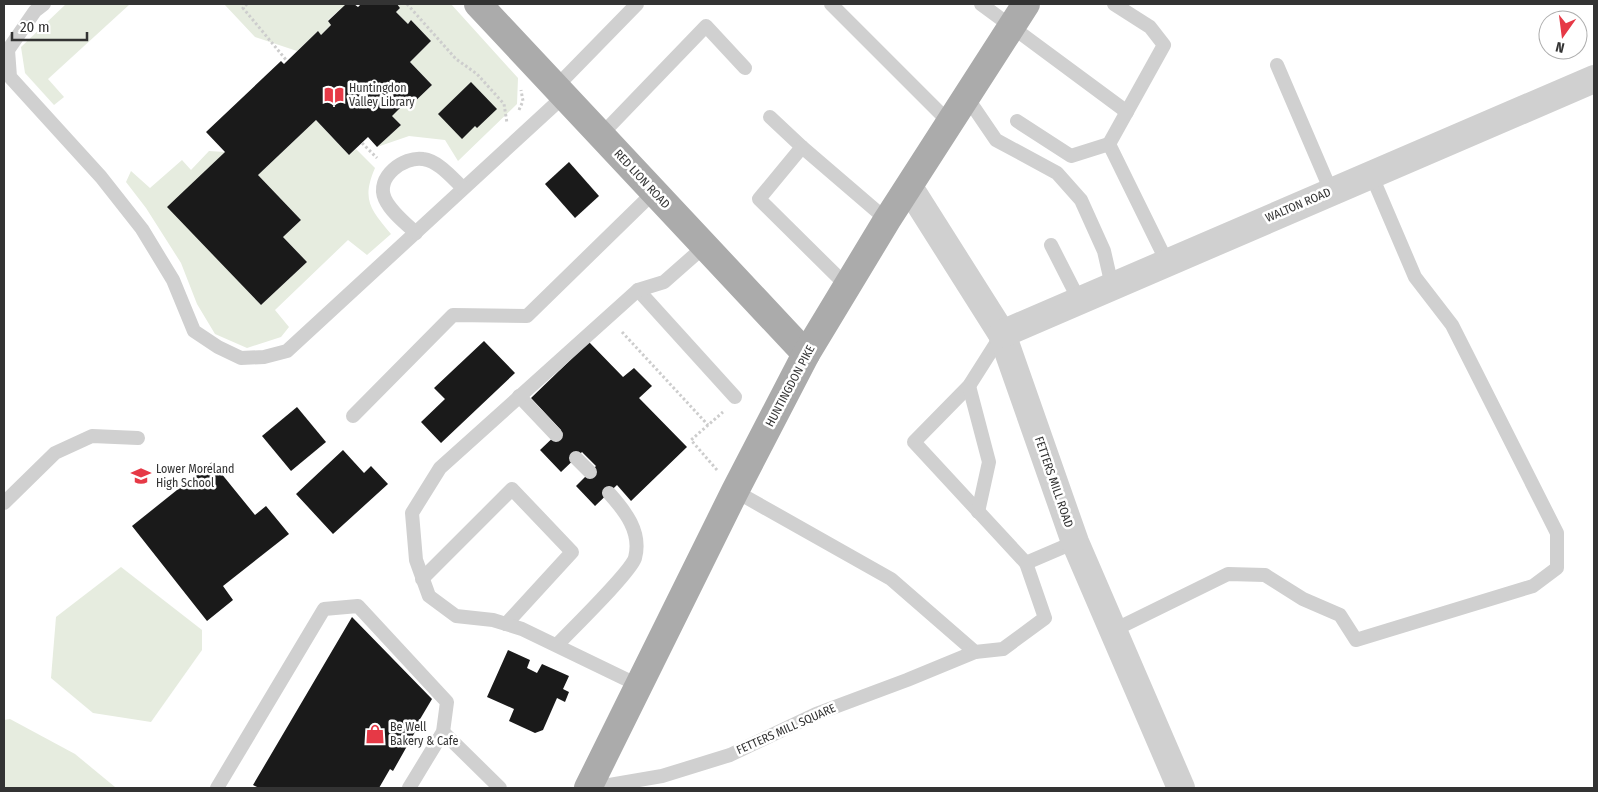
<svg xmlns="http://www.w3.org/2000/svg" width="1598" height="792" viewBox="0 0 1598 792" font-family="'Fira Sans Condensed',sans-serif">
  <style>
    .green { fill: #e6ecdf }
    .building { fill: #1a1a1a }
    .lines { fill: none; stroke-linecap: round; stroke-linejoin: round }
    .path { stroke: #cdcdcd; stroke-width: 3; stroke-dasharray: 2.5 2.5; stroke-linecap: butt }
    .lane { stroke: #d0d0d0; stroke-width: 14 }
    .street { stroke: #d0d0d0; stroke-width: 28 }
    .primary { stroke: #ababab; stroke-width: 28 }
    .labels { text-anchor: middle; stroke-width: 5; stroke-linejoin: round; paint-order: stroke }
    .poi-label { font-size: 12px; fill: #333; stroke: #fff; text-anchor: start }
    .street-label { font-size: 12px; fill: #333; stroke: #fff }
  </style>
  <rect width="100%" height="100%" fill="#fff"/>
  <g class="green">
    <polygon points="66,4 130,4 48,79 64,97 54,105 25,73 21,47"/>
    <polygon points="224,4 346,4 328,20 331,25 321,35 317,32 297,51 255,37"/>
    <polygon points="397,4 451,4 518,78 517,104 458,161 445,140 409,136 377,147 401,125 392,116 404,104 408,108 432,85 410,62 431,41 411,20 408,24 396,12 400,8"/>
    <path d="M316,120L349,155L356,149L375,168C361,200 371,210 391,234L367,255L348,240L275,310L289,327L281,337L247,348L215,334L197,304L181,263L146,208L126,182L131,171L150,188L182,160L191,170L209,151L225,152L168,207L261,305L307,262L283,237L301,220L258,175Z"/>
    <polygon points="121,567 202,630 202,650 151,722 93,713 51,678 56,617"/>
    <polygon points="10,719 75,754 115,787 114,788 4,788 4,720"/>
  </g>
  <g class="building">
    <polygon points="346,4 354,4 358,7 361,4 397,4 400,8 396,12 408,24 411,20 431,41 410,62 432,85 408,108 404,104 392,116 401,125 377,147 368,137 349,155 316,120 258,175 301,220 283,237 307,262 261,305 167,207 225,152 206,132 281,61 284,64 318,31 321,35 331,25 328,21"/>
    <polygon points="471,82 497,109 477,128 475,126 462,139 438,114"/>
    <polygon points="569,162 599,196 575,218 545,184"/>
    <polygon points="484,341 515,373 441,443 421,422 445,399 434,388"/>
    <polygon points="589,342 623,377 634,368 652,386 639,398 687,447 631,501 617,485 595,506 576,486 596,466 582,452 561,472 540,450 561,430 531,398"/>
    <polygon points="297,407 326,442 291,471 262,436"/>
    <polygon points="343,450 364,473 371,466 388,484 333,534 296,494"/>
    <polygon points="212,462 255,515 266,506 289,534 223,586 233,600 207,621 132,526"/>
    <polygon points="352,617 432,699 413,731 415,732 393,771 390,769 379,788 259,788 253,785"/>
    <polygon points="508,650 530,660 527,668 537,673 542,664 569,676 563,689 569,692 565,702 557,698 543,730 535,733 509,721 514,709 487,697"/>
  </g>
  <g class="lines">
    <g class="path">
      <polyline points="247,4 243,8 287,61"/>
      <polyline points="407,4 456,59 477,74 504,104 507,123"/>
      <polyline points="519,110 523,101 521,90"/>
      <polyline points="362,143 377,158"/>
      <polyline points="622,332 708,425"/>
      <polyline points="717,470 691,440 723,412"/>
    </g>
    <g class="lane">
      <polyline points="44,4 35,11 8,50 10,77 101,177 142,229 173,280 194,331 218,347 241,358 264,357 287,351 564,96"/>
      <polyline points="831,4 949,122"/>
      <polyline points="981,4 1127,112"/>
      <polyline points="1277,65 1331,191"/>
      <polyline points="556,87 637,4"/>
      <polyline points="966,96 996,140 1057,173 1081,200 1104,251 1112,286"/>
      <polyline points="770,117 802,147"/>
      <polyline points="1017,121 1071,156 1109,144 1167,262"/>
      <polyline points="601,135 706,26 745,68"/>
      <polyline points="1109,144 1164,45 1150,27 1114,4"/>
      <path d="M416,233C405,223 391,212 385,199C375,177 404,156 423,159C439,161 453,179 463,188"/>
      <polyline points="1051,245 1079,300"/>
      <polyline points="847,286 759,199 802,147 887,220"/>
      <polyline points="638,290 735,397"/>
      <polyline points="1002,334 969,386 914,442 1026,563"/>
      <polyline points="969,386 989,462 978,512"/>
      <polyline points="519,396 556,435"/>
      <polyline points="353,416 453,315 527,316 654,192"/>
      <polyline points="576,458 590,472"/>
      <polyline points="735,491 891,579 975,652 1003,649 1045,618 1026,563 1075,542"/>
      <polyline points="4,503 55,453 92,436 138,438"/>
      <polyline points="422,579 512,489 572,552 506,624"/>
      <polyline points="1114,630 1228,574 1265,575 1303,599 1340,615 1356,640 1533,586 1557,568 1557,533 1452,325 1415,277 1371,174"/>
      <path d="M557,645C571,630 630,573 635,558C642,532 625,511 609,493"/>
      <polyline points="640,686 522,629 493,620 456,616 429,596 416,560 412,513 440,468 638,290 664,282 706,245"/>
      <polyline points="443,732 500,788"/>
      <polyline points="217,788 324,609 358,606 447,702 443,732 409,788"/>
      <polyline points="592,788 662,776 730,755 816,714 907,680 975,652"/>
    </g>
    <g class="street">
      <polyline points="909,187 1002,334 1075,542 1181,788"/>
      <polyline points="1002,334 1594,79"/>
    </g>
    <g class="primary">
      <polyline points="478,4 806,354"/>
      <polyline points="588,788 735,491 806,354 887,220 1026,4"/>
    </g>
  </g>
  <defs>
    <symbol id="library-bare" viewBox="-9 -9 18 18"><path d="M-6-4Q-3-5.5-.7-3.5V5Q-3 3-6 4ZM6-4Q3-5.5 .7-3.5V5Q3 3 6 4Z" fill="#e63946" stroke="#fff" stroke-width="2.5" paint-order="stroke"/></symbol>
    <symbol id="school-bare" viewBox="-9 -9 18 18"><path d="M0-5L7-2L0 1L-7-2ZM-4 1L0 2.5L4 1V4Q0 6-4 4Z" fill="#e63946" stroke="#fff" stroke-width="2.5" paint-order="stroke"/></symbol>
    <symbol id="shop-bare" viewBox="-9 -9 18 18"><path d="M-5-2.5h2.3a2.7 3.5 0 0 1 5.4 0H5L5.5 6h-11ZM-1.5-2.5h3a1.5 2.3 0 0 0-3 0Z" fill="#e63946" stroke="#fff" stroke-width="2.5" paint-order="stroke"/></symbol>
  </defs>
  <g fill-rule="evenodd">
    <use href="#library-bare" x="320" y="81" width="28" height="28"/>
    <use href="#school-bare" x="127" y="462" width="28" height="28"/>
    <use href="#shop-bare" x="361" y="720" width="28" height="28"/>
  </g>
  <g class="labels">
    <g class="poi-label">
      <text x="349" y="92">Huntingdon<tspan x="349" dy="14">Valley Library</tspan></text>
      <text x="156" y="473">Lower Moreland<tspan x="156" dy="14">High School</tspan></text>
      <text x="390" y="731">Be Well<tspan x="390" dy="14">Bakery &amp; Cafe</tspan></text>
    </g>
    <g class="street-label">
      <text transform="translate(642 179) rotate(47)" y="4">RED LION ROAD</text>
      <text transform="translate(1298 205) rotate(-23)" y="4">WALTON ROAD</text>
      <text transform="translate(790 386) rotate(-62)" y="4">HUNTINGDON PIKE</text>
      <text transform="translate(1054 482) rotate(71)" y="4">FETTERS MILL ROAD</text>
      <text transform="translate(786 729) rotate(-24)" y="4">FETTERS MILL SQUARE</text>
    </g>
  </g>
  <rect width="1598" height="792" fill="none" stroke="#333333" stroke-width="10"/>
  <g transform="translate(1563 35) rotate(194)"><circle r="24" fill="#ffffff" stroke="#adadad"/>
  <path d="M0-4L9 19L0 12L-9 19Z" fill="#e63946"/>
  <text y="-8" font-size="14" font-weight="bold" text-anchor="middle" fill="#333333">N</text>
  </g>
  <path d="M12 32v8h75v-8" fill="none" stroke="#333333" stroke-width="2.5"/>
  <text x="20" y="32" font-size="15" fill="#333333" stroke="#ffffff" stroke-width="4" paint-order="stroke">20 m</text>
</svg>
